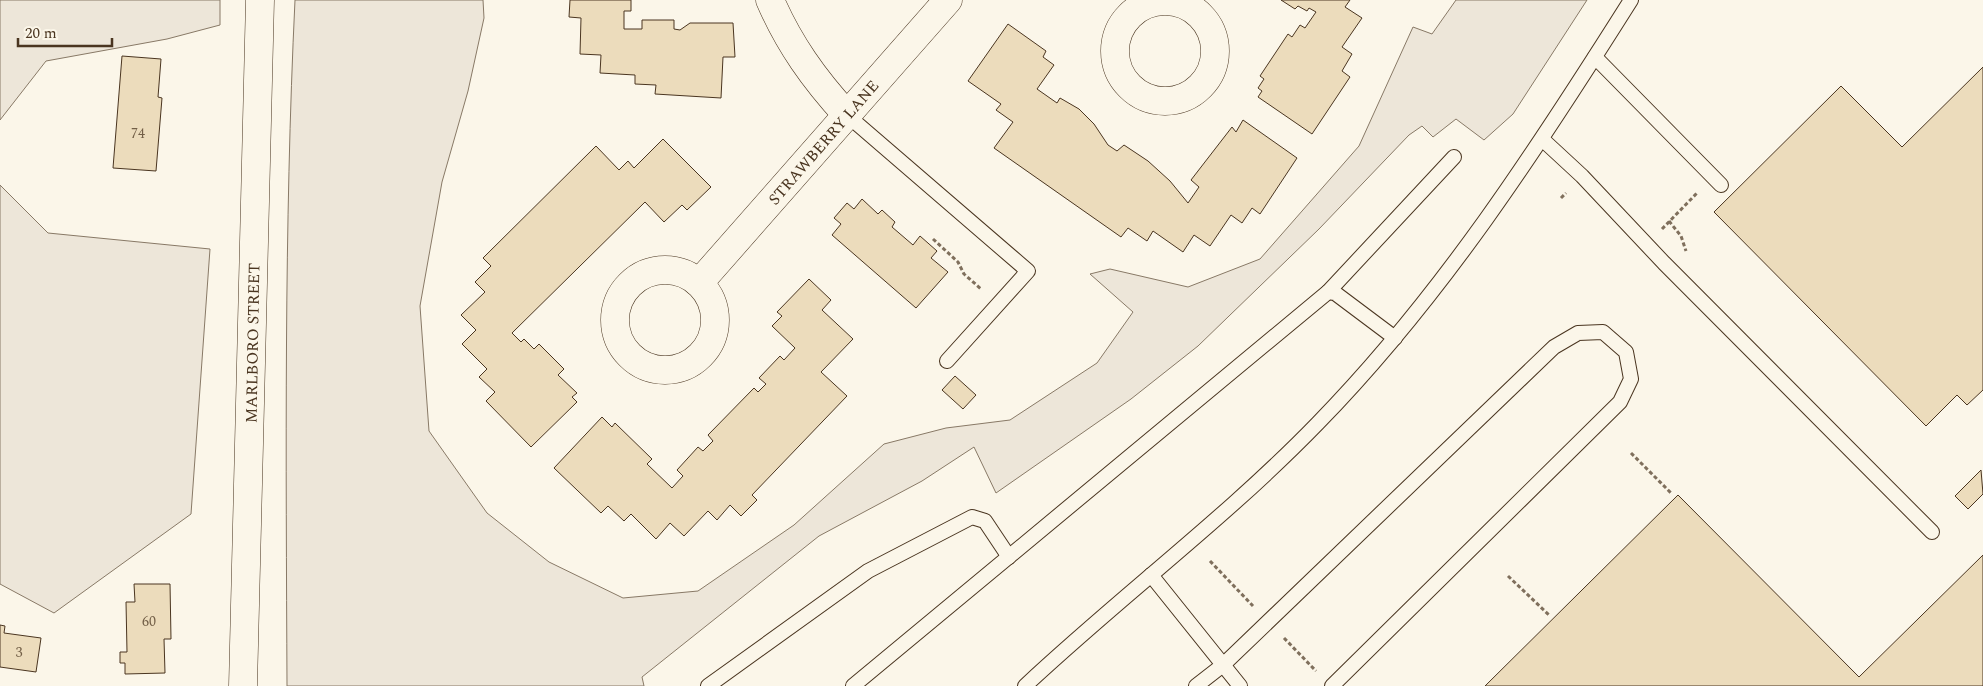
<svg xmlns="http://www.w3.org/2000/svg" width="1983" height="686" viewBox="0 0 1983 686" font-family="Spectral,serif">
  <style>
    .green { fill: #ede6d9; stroke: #887966 }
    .building { fill: #ecdcbc; stroke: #4a3520 }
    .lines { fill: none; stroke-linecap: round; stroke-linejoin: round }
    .service-casing { stroke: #4a3520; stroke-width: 16 }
    .minor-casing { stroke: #4a3520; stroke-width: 29 }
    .tertiary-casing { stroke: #4a3520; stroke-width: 29 }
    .path { stroke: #7f6f5c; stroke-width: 3; stroke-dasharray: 4 2.5; stroke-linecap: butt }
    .service { stroke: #fbf6e9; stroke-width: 14 }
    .minor { stroke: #fbf6e9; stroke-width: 28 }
    .tertiary { stroke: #fbf6e9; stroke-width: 28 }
    .labels { text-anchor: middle; stroke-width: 4; stroke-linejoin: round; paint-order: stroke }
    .number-label { font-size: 14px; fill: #725f47 }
    .street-label { font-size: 16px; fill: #4a3520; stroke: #fbf6e9 }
  </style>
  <rect width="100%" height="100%" fill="#fbf6e9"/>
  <g class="green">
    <polygon points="0,0 220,0 220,25 167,39 46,61 0,120"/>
    <path d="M295,0H483L484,18L468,91L442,182L420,306L429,431L487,513L549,562L623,598L698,591L794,525L884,444L946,428L1010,420L1097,363L1133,312L1090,274L1110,269L1188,287L1260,259L1359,146L1413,27L1432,34L1456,0H1587L1513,114L1484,140L1456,119L1433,137L1422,126L1409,135L1319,229L1198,346L1131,399L996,493L974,447L922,481L819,536L642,677L644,686H287C286,458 284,228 295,0Z"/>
    <polygon points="0,185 48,233 210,249 191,514 54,613 0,584"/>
  </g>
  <g class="building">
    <polygon points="570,0 631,0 631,11 624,11 624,29 642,29 642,20 674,20 674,29 680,30 690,23 733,23 735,57 723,57 721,98 655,94 656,85 635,84 635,75 600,73 601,55 580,54 581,18 569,17"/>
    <polygon points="1281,0 1350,0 1345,7 1362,18 1342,47 1352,54 1342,71 1350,77 1312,134 1258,97 1262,91 1258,88 1264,79 1260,76 1288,34 1292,37 1300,25 1305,28 1316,12 1309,8 1307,11 1298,6 1295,9"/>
    <polygon points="1008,24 1046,51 1043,57 1054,65 1037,89 1057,103 1060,98 1079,109 1094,124 1108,145 1117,151 1124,145 1148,161 1170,181 1188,203 1199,187 1191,180 1232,127 1236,132 1243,120 1297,158 1260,214 1252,208 1242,223 1231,215 1210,246 1194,235 1183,252 1153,231 1147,241 1128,228 1121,237 994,148 1013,122 996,110 1001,104 968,81"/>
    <polygon points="122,56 161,59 158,97 162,98 156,171 113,168"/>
    <polygon points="1983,67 1983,390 1967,405 1957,395 1926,426 1714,212 1841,86 1902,147"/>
    <polygon points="663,139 711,187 687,210 682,205 664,222 645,202 512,333 521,342 524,339 534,349 539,344 564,369 558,375 577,393 572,397 577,402 531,447 486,401 495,392 479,377 487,369 462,344 476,330 461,315 485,292 475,282 491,266 483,258 596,146 619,170 628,161 634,168"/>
    <polygon points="862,199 878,214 882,210 895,222 892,227 913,245 920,236 937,251 931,258 948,272 916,308 832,235 841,224 834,218 847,203 854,209"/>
    <polygon points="809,279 831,300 822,310 853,339 821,372 847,396 752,495 757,500 741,516 730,505 717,520 708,511 684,536 670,523 656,539 631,514 624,521 608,506 601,513 554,468 602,417 612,427 615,423 652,459 647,464 672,488 683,476 677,470 698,447 703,451 713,441 708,435 754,388 758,392 766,384 759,378 780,356 784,360 795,348 772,326 782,316 777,312"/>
    <polygon points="955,376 976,395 963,409 942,390"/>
    <polygon points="1981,470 1983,494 1968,509 1955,496"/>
    <polygon points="1678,495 1859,677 1983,555 1983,686 1485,686"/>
    <polygon points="134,584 170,584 171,639 164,639 165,673 125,674 125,663 120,663 120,652 127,652 126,602 135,602"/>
    <polygon points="0,625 5,626 4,633 41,638 36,672 0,667"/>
  </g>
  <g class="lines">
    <defs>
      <g id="service">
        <polyline points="1595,57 1721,185"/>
        <polyline points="847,115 1028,271 947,361"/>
        <polyline points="1542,139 1582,176 1664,263 1932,532"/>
        <polyline points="1328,292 1454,157"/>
        <polyline points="1151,575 1240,686"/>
        <polyline points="708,686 868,571 972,517 985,521 1009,557"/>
        <polyline points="853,686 1328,292 1335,293 1395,338"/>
        <path d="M1025,686C1121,596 1226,518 1318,423C1441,297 1537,149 1631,0"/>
        <polyline points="1196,686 1223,665 1554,347 1578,333 1603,332 1626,352 1631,379 1620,402 1332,686"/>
      </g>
      <g id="minor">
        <path d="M770,0C789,44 814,79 847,115"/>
        <circle cx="1165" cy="51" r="50"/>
        <circle cx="665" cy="320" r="50"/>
        <polyline points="699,283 948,0"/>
      </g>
      <polyline id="tertiary" points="243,686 260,0"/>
    </defs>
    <use href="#service" class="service-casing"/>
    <use href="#minor" class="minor-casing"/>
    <use href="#tertiary" class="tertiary-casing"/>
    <g class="path">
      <polyline points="1561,198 1566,193"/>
      <polyline points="1669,221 1681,236 1686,251"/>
      <polyline points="1662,229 1698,192"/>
      <polyline points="933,239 958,262 964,274 981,289"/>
      <polyline points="1631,453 1671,493"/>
      <polyline points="1210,561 1253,606"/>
      <polyline points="1508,576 1549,615"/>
      <polyline points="1284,638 1316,671"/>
    </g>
    <use href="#service" class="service"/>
    <use href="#minor" class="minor"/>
    <use href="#tertiary" class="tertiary"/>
  </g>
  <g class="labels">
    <g class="number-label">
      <text x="138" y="138">74</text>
      <text x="149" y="626">60</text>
      <text x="19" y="657">3</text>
    </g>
    <g class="street-label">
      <text transform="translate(823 142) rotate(-49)" y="6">STRAWBERRY LANE</text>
      <text transform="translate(252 343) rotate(-89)" y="6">MARLBORO STREET</text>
    </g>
  </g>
  <path d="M18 38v8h94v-8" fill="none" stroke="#4a3520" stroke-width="2.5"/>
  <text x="25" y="38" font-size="15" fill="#4a3520" stroke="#fbf6e9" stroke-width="4" paint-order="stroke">20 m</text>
</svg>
